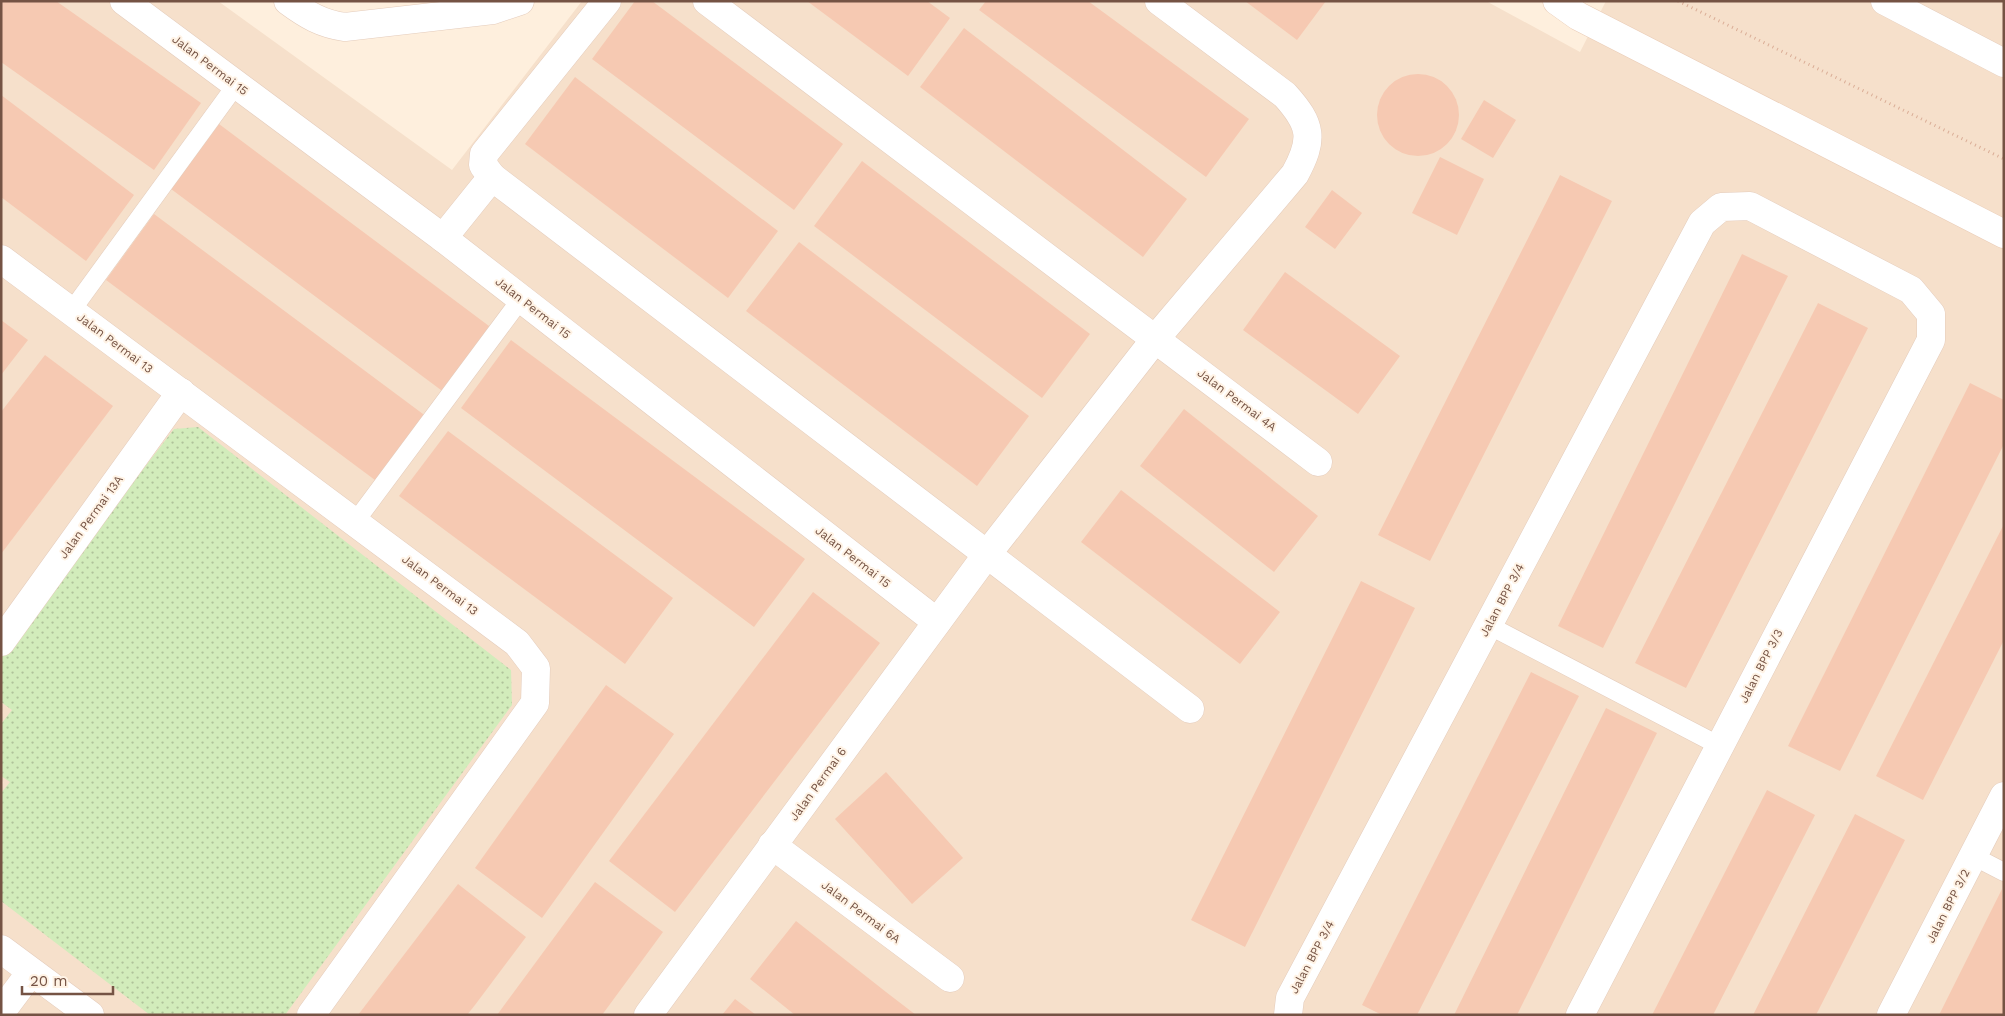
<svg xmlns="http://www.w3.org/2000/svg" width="2005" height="1016" viewBox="0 0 2005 1016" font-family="'Work Sans',sans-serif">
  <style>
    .residential { fill: #f6e0cb }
    .grass { fill: url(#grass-dots) }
    .building { fill: #f6c9b2 }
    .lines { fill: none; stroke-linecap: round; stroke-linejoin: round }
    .lane-casing { stroke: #e4ccbc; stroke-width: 19 }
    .street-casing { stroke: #e4ccbc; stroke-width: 29 }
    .secondary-casing { stroke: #eacdb8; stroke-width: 29 }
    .path { stroke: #daad96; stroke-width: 3; stroke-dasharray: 1 4; stroke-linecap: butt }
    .lane { stroke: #fff; stroke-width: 18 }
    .street { stroke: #fff; stroke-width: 28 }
    .secondary { stroke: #fff; stroke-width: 28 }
    .labels { text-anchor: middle; stroke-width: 4; stroke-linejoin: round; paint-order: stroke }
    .street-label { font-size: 12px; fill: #755344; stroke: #fff3e5 }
  </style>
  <defs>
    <pattern id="grass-dots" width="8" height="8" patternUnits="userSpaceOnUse" patternTransform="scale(1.25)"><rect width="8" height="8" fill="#d2ecbb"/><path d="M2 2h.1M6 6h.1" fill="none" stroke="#afc29a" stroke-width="1.8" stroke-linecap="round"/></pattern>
  </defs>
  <rect width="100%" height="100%" fill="#feefdd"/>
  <polygon class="residential" points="1,1 218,1 452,170 582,1 1486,1 1580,52 1606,1 2004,1 2004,1015 1,1015"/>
  <polygon class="grass" points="198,427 511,670 512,705 285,1015 150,1015 1,901 1,793 10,782 1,776 1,724 12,710 1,702 1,654 174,429"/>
  <g class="building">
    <polygon points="1,1 56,1 201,103 154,170 1,62"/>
    <polygon points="635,1 652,1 843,144 794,210 592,59"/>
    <polygon points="807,1 927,1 950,18 908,76"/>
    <polygon points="986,1 1088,1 1249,119 1206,177 979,10"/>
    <polygon points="1245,1 1326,1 1297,40"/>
    <polygon points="964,28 1187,199 1143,257 920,87"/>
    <circle cx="1418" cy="115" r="41"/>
    <polygon points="575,77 778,231 728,298 525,144"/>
    <polygon points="1,95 134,195 86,261 1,197"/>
    <polygon points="1484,100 1516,120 1493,158 1461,139"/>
    <polygon points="219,124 493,329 445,393 171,189"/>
    <polygon points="1440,157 1484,179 1457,235 1412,213"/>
    <polygon points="862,161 1090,334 1042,398 814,226"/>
    <polygon points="1560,175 1612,201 1430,561 1378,535"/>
    <polygon points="1332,190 1362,213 1335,249 1305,227"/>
    <polygon points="154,214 427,417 379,483 106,280"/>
    <polygon points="799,242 1029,416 977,486 746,311"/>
    <polygon points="1742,254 1788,276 1603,648 1558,626"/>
    <polygon points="1285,272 1400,356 1358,414 1243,330"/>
    <polygon points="1818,303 1868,328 1686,688 1635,663"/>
    <polygon points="1,320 28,340 1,375"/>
    <polygon points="511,340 805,559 754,627 461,408"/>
    <polygon points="45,355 113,406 1,554 1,412"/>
    <polygon points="1970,383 2004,400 2004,444 1840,771 1788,746"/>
    <polygon points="1184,409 1318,516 1274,572 1140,466"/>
    <polygon points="448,431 673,598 625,664 399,496"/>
    <polygon points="1121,490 1280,612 1240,664 1081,542"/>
    <polygon points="2004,524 2004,640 1923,800 1876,776"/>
    <polygon points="1361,581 1415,608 1245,947 1191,920"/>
    <polygon points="813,592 880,643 675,912 609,861"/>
    <polygon points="1531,672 1579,696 1417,1015 1382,1015 1362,1005"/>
    <polygon points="606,685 674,734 542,918 475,868"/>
    <polygon points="1606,708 1657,733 1517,1015 1454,1015"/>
    <polygon points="886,772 963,858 912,904 835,819"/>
    <polygon points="1767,790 1815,815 1713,1015 1652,1015"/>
    <polygon points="1855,814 1905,840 1816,1015 1753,1015"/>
    <polygon points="595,882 663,932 602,1015 497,1015"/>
    <polygon points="458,884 526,937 475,1005 467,1015 358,1015"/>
    <polygon points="2002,889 2004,1015 1939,1015"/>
    <polygon points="796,921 886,992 916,1015 795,1015 750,979"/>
    <polygon points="735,999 756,1015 722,1015"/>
  </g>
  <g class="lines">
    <defs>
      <g id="lane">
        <polyline points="72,310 236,85"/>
        <polyline points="355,522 521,299"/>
        <polyline points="1488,625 1720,746"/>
        <polyline points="1973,856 2004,872"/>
      </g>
      <g id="street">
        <polyline points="124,1 443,238 937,622"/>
        <path d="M288,1C307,15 322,24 345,27L493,10L520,1"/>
        <polyline points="707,1 1318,462"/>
        <polyline points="1885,1 2004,63"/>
        <polyline points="492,177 483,165 484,154 607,1"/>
        <polyline points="443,238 492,177 1190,709"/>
        <polyline points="1,259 517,643 536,668 535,703 311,1015"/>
        <polyline points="1,642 181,392"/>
        <polyline points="772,845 950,978"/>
        <polyline points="1,949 90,1015"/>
        <polyline points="1,1012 31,972"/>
        <path d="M648,1015L988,553L1156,338L1295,174C1314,139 1312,125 1285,95L1159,1"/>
        <polyline points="1288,1015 1290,998 1702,223 1721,207 1750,206 1911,290 1931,314 1931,340 1580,1015"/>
        <polyline points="1891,1015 2004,796"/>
      </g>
      <polyline id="secondary" points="1557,1 1578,16 2004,234"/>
    </defs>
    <use href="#lane" class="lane-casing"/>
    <use href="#street" class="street-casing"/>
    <use href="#secondary" class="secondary-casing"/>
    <polyline class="path" points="1678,1 2004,159"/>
    <use href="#lane" class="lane"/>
    <use href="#street" class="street"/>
    <use href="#secondary" class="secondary"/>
  </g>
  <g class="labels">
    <g class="street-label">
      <text transform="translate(210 65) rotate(37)" y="4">Jalan Permai 15</text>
      <text transform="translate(533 308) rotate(38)" y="4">Jalan Permai 15</text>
      <text transform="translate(115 343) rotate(37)" y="4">Jalan Permai 13</text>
      <text transform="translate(1237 400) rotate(37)" y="4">Jalan Permai 4A</text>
      <text transform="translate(91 517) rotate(-54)" y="4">Jalan Permai 13A</text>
      <text transform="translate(853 557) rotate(38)" y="4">Jalan Permai 15</text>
      <text transform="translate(440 585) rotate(37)" y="4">Jalan Permai 13</text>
      <text transform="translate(1502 600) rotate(-62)" y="4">Jalan BPP 3/4</text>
      <text transform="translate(1761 666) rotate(-63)" y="4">Jalan BPP 3/3</text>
      <text transform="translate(818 784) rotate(-54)" y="4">Jalan Permai 6</text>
      <text transform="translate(1948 906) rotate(-63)" y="4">Jalan BPP 3/2</text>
      <text transform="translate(861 912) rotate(37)" y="4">Jalan Permai 6A</text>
      <text transform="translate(1312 957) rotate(-62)" y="4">Jalan BPP 3/4</text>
    </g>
  </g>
  <rect width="2005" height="1016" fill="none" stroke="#755344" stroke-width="5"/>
  <path d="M22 986v8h91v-8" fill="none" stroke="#755344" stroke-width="2.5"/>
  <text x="30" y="986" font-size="15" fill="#755344" stroke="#fff3e5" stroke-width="4" paint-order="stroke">20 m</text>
</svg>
